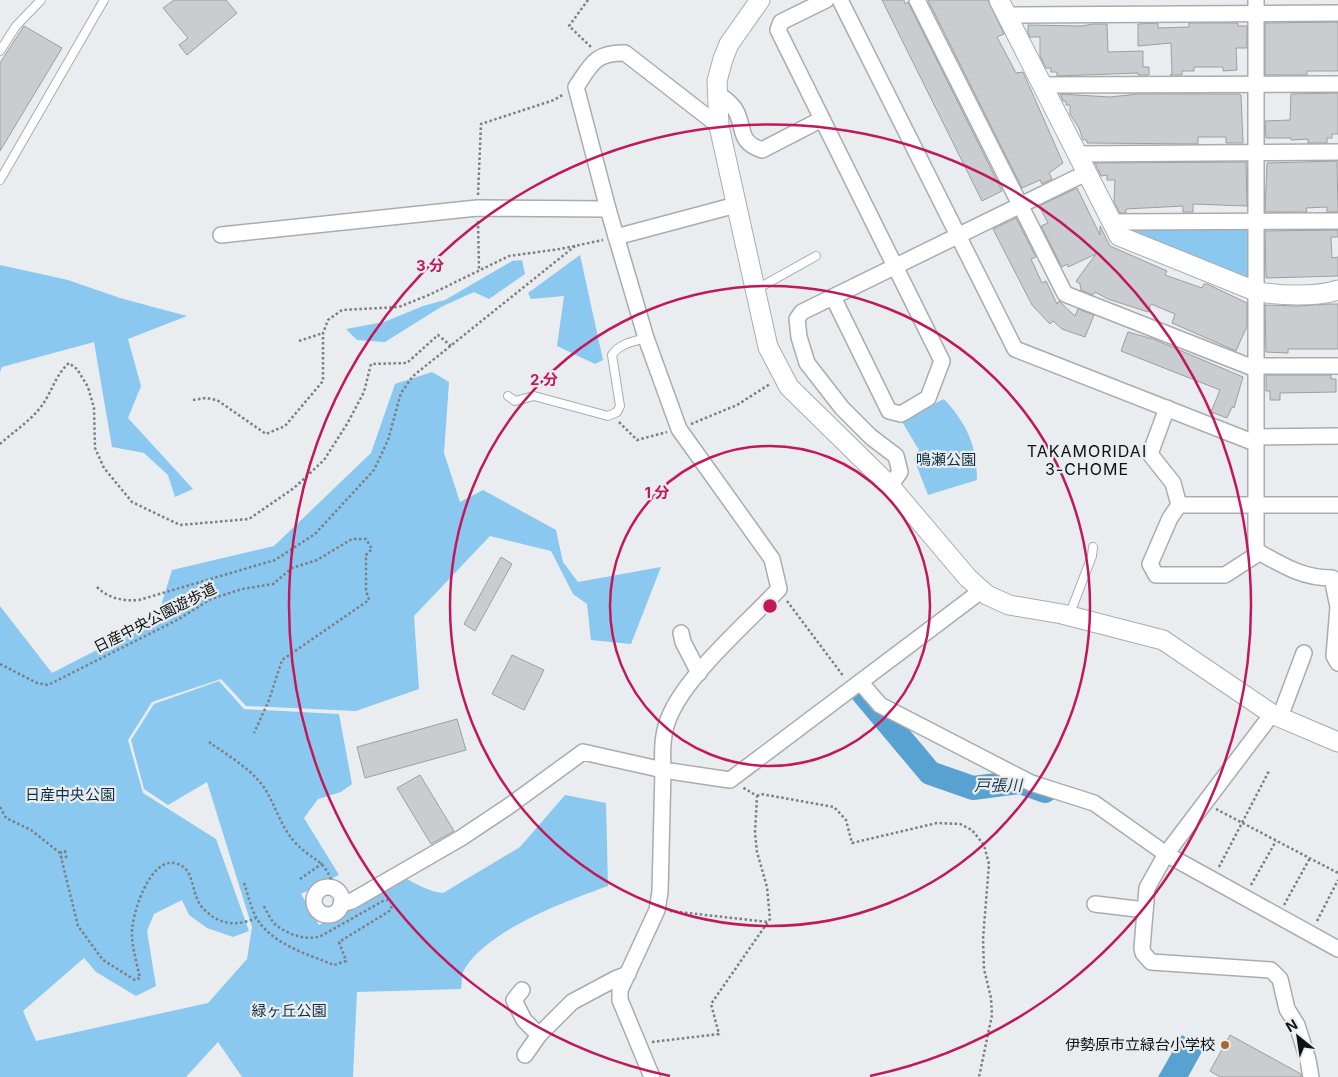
<svg xmlns="http://www.w3.org/2000/svg" width="1338" height="1077" viewBox="0 0 1338 1077" font-family="Inter,'Noto Sans JP',sans-serif">
  <style>
    .green { fill: #8ac8f0 }
    .water { fill: #58a2d1 }
    .lines { fill: none; stroke-linecap: round; stroke-linejoin: round }
    .river { stroke: #58a2d1; stroke-width: 24 }
    .building { fill: #c9cdd0; stroke: #9b9fa1 }
    .service-casing { stroke: #a9acaf; stroke-width: 10 }
    .minor-casing { stroke: #a9acaf; stroke-width: 18 }
    .tertiary-casing { stroke: #a9acaf; stroke-width: 21 }
    .path { stroke: #7c7f81; stroke-width: 2.5; stroke-dasharray: 2.5 2.5; stroke-linecap: butt }
    .service { stroke: #fff; stroke-width: 8 }
    .minor { stroke: #fff; stroke-width: 15 }
    .tertiary { stroke: #fff; stroke-width: 19 }
    .ring { fill: none; stroke: #c2185b; stroke-width: 2.5 }
    .poi-dot { fill: #a86930; stroke: #e9edf0; stroke-width: 2 }
    .labels { text-anchor: middle; stroke-width: 4.5; stroke-linejoin: round; paint-order: stroke }
    .park-label { font-size: 15px; fill: #0c2e42; stroke: #e9edf0 }
    .street-label { font-size: 15px; fill: #0f1011; stroke: #e9edf0 }
    .poi-label { font-size: 15px; fill: #0f1011; stroke: #e9edf0; text-anchor: end }
    .neighbourhood-label { font-size: 16px; letter-spacing: 1px; fill: #0f1011; stroke: #e9edf0 }
    .water-label { font-size: 16px; font-style: italic; fill: #193a4e; stroke: #e9edf0 }
    .centre { fill: #c2185b; stroke: #e9edf0; stroke-width: 2.5 }
    .ring-label { font-size: 15px; text-anchor: middle; font-weight: bold; fill: #c2185b; stroke: #e9edf0; stroke-width: 4.5; stroke-linejoin: round; paint-order: stroke }
  </style>
  <rect width="100%" height="100%" fill="#e9edf0"/>
  <g class="green">
    <polygon points="1245,226 1249,230 1249,275 1245,278 1122,229"/>
    <polygon points="580,255 603,360 595,364 557,346 564,296 531,299 528,293"/>
    <polygon points="522,260 525,274 489,299 474,292 441,307 385,342 357,340 346,329 384,322 423,306 445,300 512,261"/>
    <polygon points="0,265 68,280 120,298 187,316 128,339 141,386 128,418 193,489 175,497 168,475 144,453 112,447 94,342 2,367 0,372"/>
    <path d="M432,372L449,382L444,453L460,502L483,490L556,530L563,562L578,582L661,567L631,644L591,640L587,604L573,594L551,551L490,536L414,616L419,689L356,711L246,706L221,679L152,702L128,740L143,793L216,839L249,931L233,937L207,928L189,915L182,900L154,914L147,931L156,986L136,996L96,972L84,958L23,1011L36,1041L208,1003L247,959L252,927L207,782L168,805L144,789L131,740L154,704L219,681L244,709L339,714L352,784L341,792L318,799L304,818L339,875L301,894L319,925L402,877C416,883 429,892 443,893L520,847L565,795L606,803L608,886C566,901 487,930 464,970C461,975 462,984 461,989L357,992L353,1077H242L218,1042L186,1077H0V606L52,673L157,619L172,570L274,546L371,453L395,384Z"/>
    <path d="M944,399C967,424 977,446 977,480L928,495L914,459L919,450L901,420Z"/>
  </g>
  <polygon class="water" points="1182,1035 1204,1048 1188,1077 1158,1077"/>
  <g class="lines">
    <polyline class="river" points="862,692 930,773 973,788 1020,782 1045,791"/>
  </g>
  <g class="building">
    <polygon points="174,0 226,0 237,13 187,55 179,45 188,38 163,8"/>
    <polygon points="882,0 904,0 905,4 908,2 1002,191 982,201"/>
    <polygon points="928,0 988,0 1004,34 997,37 1016,73 1023,72 1063,163 1049,173 1052,179 1042,184 1040,180 1022,188"/>
    <polygon points="1338,22 1338,71 1307,71 1307,75 1265,75 1265,23"/>
    <polygon points="1158,23 1158,28 1189,27 1189,23 1238,23 1238,26 1247,26 1247,48 1236,48 1237,70 1223,71 1223,67 1194,67 1194,71 1182,71 1182,75 1170,75 1172,74 1171,43 1138,46 1138,24"/>
    <polygon points="1093,24 1107,24 1108,52 1143,51 1143,67 1149,67 1149,75 1138,75 1138,73 1057,76 1057,72 1051,72 1051,68 1046,68 1040,56 1040,37 1030,37 1028,32 1028,25 1082,26"/>
    <polygon points="24,26 62,48 0,151 0,63"/>
    <polygon points="1338,93 1338,134 1332,134 1332,138 1327,138 1327,143 1308,143 1308,139 1291,140 1291,138 1266,138 1265,121 1290,120 1291,94"/>
    <polygon points="1060,94 1110,97 1138,94 1238,94 1241,95 1243,143 1226,143 1226,137 1198,137 1198,144 1087,143 1087,140 1083,140 1079,128 1070,114 1070,105 1066,105 1066,101 1063,101"/>
    <polygon points="1337,161 1338,212 1327,212 1327,207 1306,208 1307,212 1265,212 1267,163"/>
    <polygon points="1246,162 1247,206 1193,204 1193,212 1183,212 1183,206 1126,209 1126,213 1120,213 1114,202 1115,180 1107,180 1107,175 1101,176 1095,163"/>
    <polygon points="1077,188 1100,235 1100,226 1110,246 1167,271 1165,275 1202,288 1204,284 1207,284 1247,303 1247,326 1236,351 1172,323 1175,314 1151,304 1148,312 1108,299 1095,292 1093,295 1081,290 1080,284 1076,281 1096,254 1068,267 1067,264 1062,267 1041,226 1048,223 1039,206"/>
    <polygon points="1016,218 1036,257 1031,259 1042,283 1046,281 1057,304 1059,301 1075,316 1078,309 1094,315 1085,337 1062,329 1053,321 1050,324 1032,305 993,229"/>
    <polygon points="1338,230 1338,237 1331,237 1332,258 1338,257 1338,276 1266,278 1265,231"/>
    <polygon points="1328,304 1338,304 1338,349 1288,349 1288,353 1266,352 1265,305 1297,306"/>
    <polygon points="1128,332 1153,339 1243,377 1234,408 1232,407 1227,418 1211,412 1220,390 1121,351"/>
    <polygon points="1266,375 1331,375 1331,379 1336,379 1336,392 1280,393 1280,400 1270,400 1270,391 1266,391"/>
    <polygon points="501,557 512,564 475,631 464,624"/>
    <polygon points="512,655 544,670 524,710 492,694"/>
    <polygon points="457,719 466,750 365,778 357,747"/>
    <polygon points="420,775 454,831 431,844 397,788"/>
    <polygon points="1230,1035 1301,1074 1301,1077 1220,1077 1210,1071"/>
  </g>
  <g class="lines">
    <defs>
      <g id="service">
        <polyline points="0,51 16,26 41,0"/>
        <polyline points="0,180 104,0"/>
        <polyline points="757,289 816,256"/>
        <path d="M508,396L515,401L534,396L608,416L617,412L620,406L612,355C619,344 634,341 646,338"/>
        <polyline points="1069,616 1092,556 1093,547"/>
      </g>
      <g id="minor">
        <polyline points="826,0 781,22 778,30 942,361 928,398 901,414 889,411 833,297"/>
        <polyline points="840,0 1015,349 1255,443"/>
        <polyline points="917,0 1065,294 1256,369"/>
        <polyline points="1006,15 1338,13"/>
        <polyline points="1042,85 1338,84"/>
        <path d="M717,93C725,99 733,104 737,113C745,132 739,142 762,150L822,119"/>
        <path d="M719,126L625,53C595,52 591,65 576,87L608,209L646,338L679,429L772,559L779,589C747,623 690,672 671,713C662,731 662,750 663,770L730,780L981,591"/>
        <polyline points="1076,154 1338,152"/>
        <polyline points="1111,222 1338,221"/>
        <polyline points="221,235 477,208 608,209"/>
        <polyline points="616,237 736,205"/>
        <polyline points="1256,366 1338,366"/>
        <polyline points="1167,408 1150,454 1173,483 1179,505 1338,505"/>
        <polyline points="1257,437 1338,436"/>
        <polyline points="890,486 900,472 896,456 871,437 842,408 807,363 799,337 797,319 802,312 1086,173"/>
        <polyline points="1179,505 1170,518 1150,564 1156,575 1225,575 1256,555 1256,0"/>
        <path d="M1257,551C1282,565 1302,578 1332,578L1338,607L1334,656L1338,663"/>
        <polyline points="681,633 683,642 699,673"/>
        <polyline points="861,683 880,705 1031,783 1094,803 1166,854 1338,949"/>
        <polyline points="1272,714 1166,854 1147,888 1142,948 1143,953 1151,962 1271,970 1280,979 1287,1009 1297,1025 1308,1060 1311,1077"/>
        <polyline points="1280,717 1304,653"/>
        <circle cx="328" cy="901" r="14"/>
        <polyline points="341,904 352,901 461,838 509,806 583,752 663,770 660,892 657,910 620,990 620,1000 652,1077"/>
        <polyline points="1095,904 1145,910"/>
        <polyline points="522,990 514,1000 524,1020 539,1035 572,1002 615,979 628,974"/>
        <polyline points="525,1055 539,1035"/>
      </g>
      <g id="tertiary">
        <polyline points="760,0 729,44 723,59 717,81 719,126 768,347 789,387 890,486 968,578 987,595 1009,605 1062,614 1163,640 1272,714 1338,742"/>
        <path d="M999,0L1119,236L1255,291C1277,296 1317,297 1338,290"/>
      </g>
    </defs>
    <use href="#service" class="service-casing"/>
    <use href="#minor" class="minor-casing"/>
    <use href="#tertiary" class="tertiary-casing"/>
    <g class="path">
      <polyline points="588,0 569,26 591,47"/>
      <polyline points="478,195 481,124 554,100 564,94"/>
      <polyline points="478,221 479,269"/>
      <polyline points="299,341 323,333"/>
      <polyline points="193,400 206,398 217,400 266,434 285,426 323,381 323,333 328,320 342,310 399,307 431,294 509,256 560,249 603,240"/>
      <polyline points="619,422 637,440 667,432"/>
      <polyline points="691,424 737,405 770,384"/>
      <path d="M0,444C13,432 29,422 40,408C52,393 55,375 69,363L77,369L88,387L94,408L95,448L104,468L132,502L180,525L249,519L294,488L324,460L347,424L364,392L371,364L407,363L438,335L451,346"/>
      <path d="M97,587C109,599 123,601 139,600L275,560L315,534L374,470L388,440L401,393L413,376L575,246"/>
      <polyline points="787,601 844,677"/>
      <polyline points="0,664 37,683 48,685 179,619 211,599 242,589 273,584 292,568 317,560 352,539 366,539 372,549 366,555 366,590 369,600 282,660 269,700 254,733"/>
      <path d="M209,742C227,755 253,770 265,789C275,805 281,826 293,840C312,863 324,855 334,888"/>
      <polyline points="757,796 761,794 834,807 846,820 852,843 937,823 960,824 972,830 984,845 989,864 983,939 984,969 991,998 992,1015 979,1077"/>
      <path d="M0,807L6,818L31,830L60,853L78,926L103,960L135,980L140,978C137,965 133,950 132,937C130,918 150,853 178,864C195,870 191,893 201,906C217,925 236,927 256,918"/>
      <polyline points="1216,809 1338,873"/>
      <polyline points="60,853 65,851 66,857 61,858"/>
      <polyline points="1219,867 1269,771"/>
      <polyline points="300,879 323,863"/>
      <path d="M244,883C248,894 250,906 256,917C271,944 307,954 334,965L346,961L339,942L391,910L392,903L388,900L383,901L321,936C306,941 289,935 276,925C271,921 267,911 263,905"/>
      <polyline points="1251,885 1276,841"/>
      <polyline points="1284,905 1310,858"/>
      <polyline points="670,911 768,922"/>
      <polyline points="1317,921 1338,880"/>
      <polyline points="652,1042 719,1034 711,1004 770,919 767,887 757,852 755,833 757,796 742,787"/>
    </g>
    <use href="#service" class="service"/>
    <use href="#minor" class="minor"/>
    <use href="#tertiary" class="tertiary"/>
  </g>
  <g class="ring">
    <circle cx="770" cy="606" r="160"/>
    <circle cx="770" cy="606" r="320"/>
    <path d="M670 1076A481 481 0 1 1 870 1076"/>
  </g>
  <circle class="poi-dot" cx="1225" cy="1045" r="5"/>
  <g class="labels">
    <g class="park-label">
      <text x="946" y="465">鳴瀬公園</text>
      <text x="70" y="800">日産中央公園</text>
      <text x="289" y="1016">緑ヶ丘公園</text>
    </g>
    <g class="street-label">
      <text transform="translate(155 618) rotate(-27)" y="5">日産中央公園遊歩道</text>
    </g>
    <g class="poi-label">
      <text x="1215" y="1050">伊勢原市立緑台小学校</text>
    </g>
    <g class="neighbourhood-label">
      <text x="1087" y="457">TAKAMORIDAI<tspan x="1087" dy="18">3-CHOME</tspan></text>
    </g>
    <g class="water-label">
      <text x="998" y="791">戸張川</text>
    </g>
  </g>
  <circle cx="770" cy="606" r="8" class="centre"/>
  <g class="ring-label">
    <text x="430" y="271">3 分</text>
    <text x="544" y="385">2 分</text>
    <text x="657" y="498">1 分</text>
  </g>
  <g transform="translate(1298 1037) rotate(330)" stroke="#e9edf0" stroke-width="4" paint-order="stroke">
  <path d="M0-4L9 19L0 12L-9 19Z" fill="#0f1011"/>
  <text y="-8" font-size="14" font-weight="bold" text-anchor="middle" fill="#0f1011">N</text>
  </g>
</svg>
